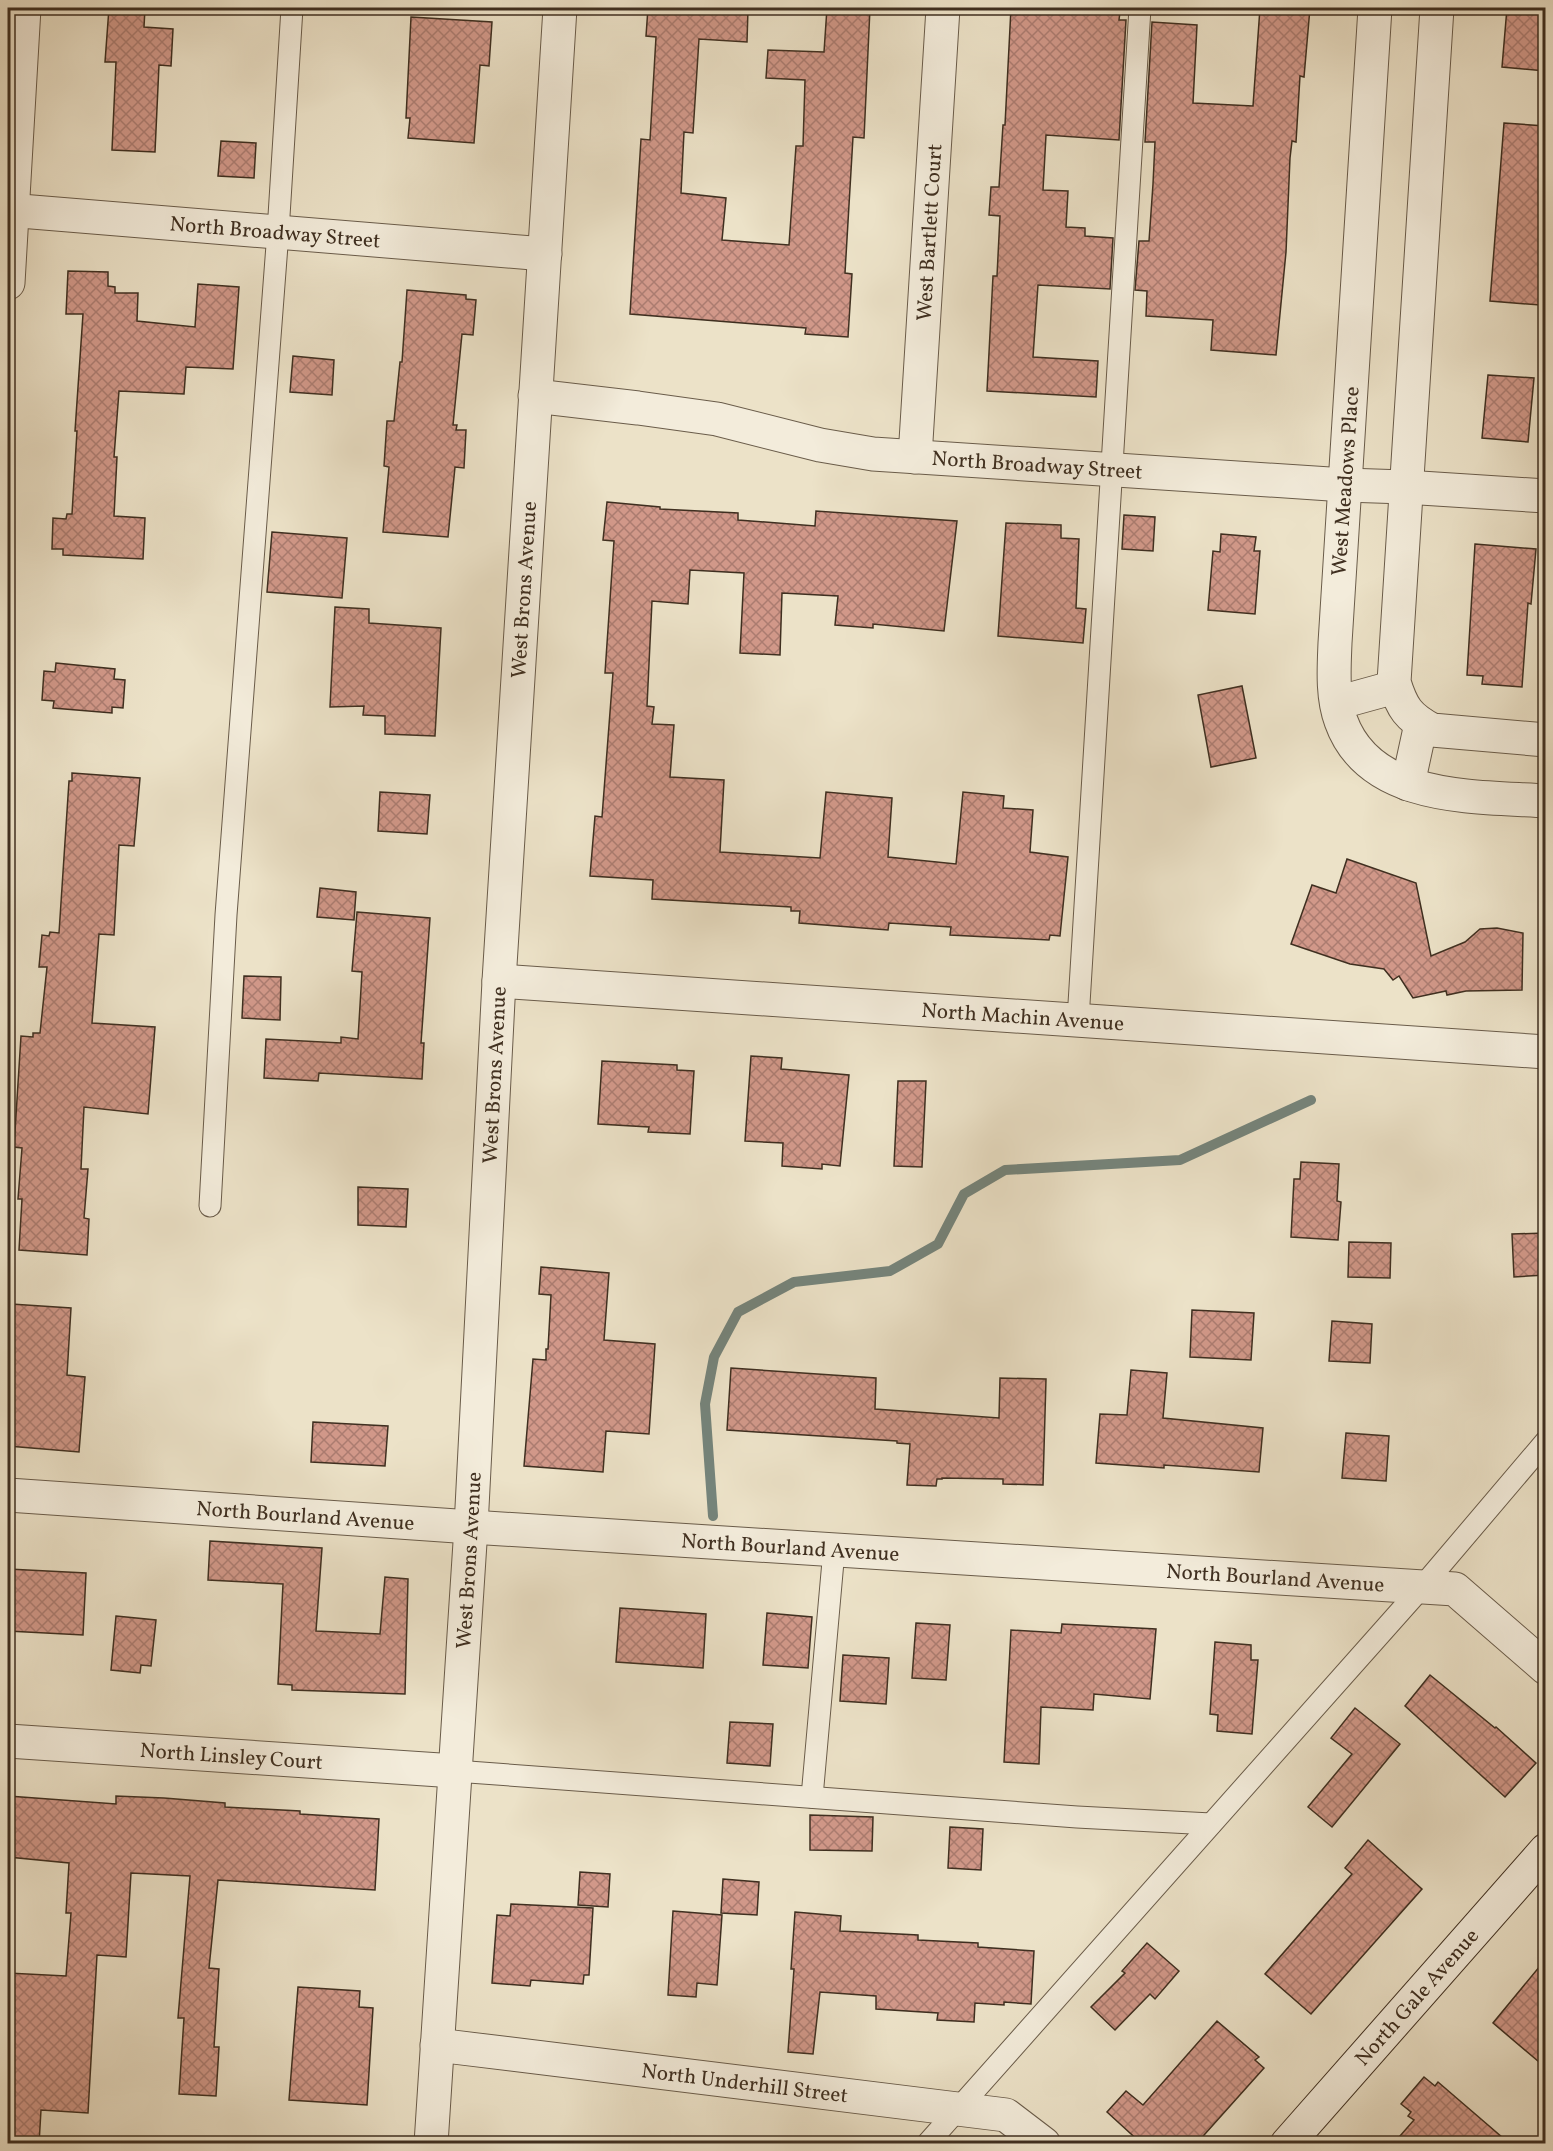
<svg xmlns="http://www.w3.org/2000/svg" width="1553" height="2151" viewBox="0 0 1553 2151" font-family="Vollkorn,serif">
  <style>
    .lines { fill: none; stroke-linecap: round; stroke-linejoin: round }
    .stream { stroke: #75847b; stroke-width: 10 }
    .building { fill: url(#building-cross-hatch); stroke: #3f2f20; stroke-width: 1.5 }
    .lane-casing { stroke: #6a5c4a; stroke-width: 23 }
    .street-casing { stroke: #6a5c4a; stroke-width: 35 }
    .secondary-casing { stroke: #3f2f20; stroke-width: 35 }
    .lane { stroke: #f3ecdb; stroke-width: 21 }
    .street { stroke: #f3ecdb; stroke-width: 33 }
    .secondary { stroke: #f3ecdb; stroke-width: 33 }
    .labels { text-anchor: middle; stroke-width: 6; stroke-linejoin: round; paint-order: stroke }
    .street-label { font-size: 21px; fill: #3f2f20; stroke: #f3ecdb }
  </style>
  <defs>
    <pattern id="building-cross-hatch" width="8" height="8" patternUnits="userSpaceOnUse" patternTransform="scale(1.5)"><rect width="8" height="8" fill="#d19889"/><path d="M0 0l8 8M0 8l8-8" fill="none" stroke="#ab7c70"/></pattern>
  </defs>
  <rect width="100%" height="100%" fill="#ece2c8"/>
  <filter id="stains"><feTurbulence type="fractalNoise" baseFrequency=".00333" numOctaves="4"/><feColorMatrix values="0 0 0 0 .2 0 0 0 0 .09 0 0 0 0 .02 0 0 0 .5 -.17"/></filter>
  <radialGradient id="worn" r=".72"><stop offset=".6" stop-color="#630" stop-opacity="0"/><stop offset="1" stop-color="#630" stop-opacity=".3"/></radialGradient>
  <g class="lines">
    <polyline class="stream" points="713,1516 705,1404 714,1357 738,1312 794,1282 890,1271 938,1244 964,1194 1005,1170 1180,1160 1311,1100"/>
  </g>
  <g class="building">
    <polygon points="109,8 145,8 144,27 173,29 171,66 159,65 155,152 112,150 116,62 105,62"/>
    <polygon points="648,8 748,9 747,42 699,39 693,133 684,132 681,193 726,198 722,240 789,245 796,146 803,146 805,80 766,78 768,50 824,52 827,8 870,8 864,138 853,137 845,273 852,274 848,337 805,334 806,328 630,314 641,139 650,140 656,37 646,36"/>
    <polygon points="1011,8 1074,8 1120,12 1119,20 1126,20 1119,140 1046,135 1043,190 1068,191 1066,227 1085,228 1085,236 1113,238 1110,289 1038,285 1033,357 1098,361 1096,397 987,391 993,276 997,276 1000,216 989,215 991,187 999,187 1003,125 1005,125"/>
    <polygon points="1260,8 1310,8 1304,77 1300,76 1296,142 1292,141 1290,158 1286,252 1276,355 1211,350 1213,320 1146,316 1147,291 1135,290 1139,241 1149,241 1153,184 1155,142 1145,142 1152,22 1197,25 1193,103 1253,106"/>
    <polygon points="1507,8 1545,8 1545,71 1502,67"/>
    <polygon points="411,17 492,22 489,66 480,65 474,143 408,138 410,118 406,118"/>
    <polygon points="1504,123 1545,126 1545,237 1540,305 1490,301"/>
    <polygon points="221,141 256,143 254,178 218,176"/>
    <polygon points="68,271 108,272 108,286 115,287 115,293 138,293 137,321 195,327 198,284 239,287 233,369 186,367 184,394 119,391 114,457 117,457 114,516 145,518 143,559 63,555 63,549 52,549 53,518 66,519 67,514 72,514 77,431 75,431 83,314 66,314"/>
    <polygon points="407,290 466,295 466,299 476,300 473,335 462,334 453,425 457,425 456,430 466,430 464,468 455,467 448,537 383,532 389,467 384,466 387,421 394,421 400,362 402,362"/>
    <polygon points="293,356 334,360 332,395 290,392"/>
    <polygon points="1488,375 1534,378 1528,442 1482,438"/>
    <polygon points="607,502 660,507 660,509 738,513 738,520 815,526 816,511 957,521 944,631 873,624 873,628 835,625 838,596 782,593 780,655 740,653 744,573 690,570 688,604 652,601 647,706 654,707 652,724 674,725 670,777 724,780 720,852 820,858 826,792 892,798 888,857 956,864 963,792 1004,796 1003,808 1033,810 1030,852 1068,857 1060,936 1050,935 1049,940 950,935 951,927 889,923 888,930 799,923 800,911 791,911 791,907 652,899 653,880 590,876 595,816 602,817 613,673 605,673 614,541 603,540"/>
    <polygon points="1124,515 1155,517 1153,551 1122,549"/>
    <polygon points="1006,523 1061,525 1061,538 1079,539 1076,608 1086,609 1083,643 998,636"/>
    <polygon points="272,532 347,538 342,598 267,592"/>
    <polygon points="1221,534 1256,537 1254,551 1260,551 1255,614 1208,610 1213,551 1220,552"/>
    <polygon points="1475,544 1536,549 1531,604 1528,603 1522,687 1482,684 1483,676 1467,675"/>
    <polygon points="335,607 369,609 369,623 441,628 435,736 385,734 385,716 363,715 364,706 330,707"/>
    <polygon points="56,663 115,669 114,679 125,680 123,708 112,707 112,713 53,708 54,701 42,700 44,671 55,672"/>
    <polygon points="1242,686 1256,758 1211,767 1198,695"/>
    <polygon points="72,773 140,778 134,846 119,845 114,935 99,934 92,1023 155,1027 148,1114 84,1107 81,1169 88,1169 84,1218 89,1219 87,1255 19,1250 22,1199 18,1199 22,1148 14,1147 21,1036 33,1037 33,1033 40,1033 47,967 39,967 42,935 49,936 50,932 59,933 69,781 72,781"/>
    <polygon points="380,792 430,795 427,834 378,831"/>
    <polygon points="1347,859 1416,883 1431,956 1465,942 1480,929 1497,928 1523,933 1522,990 1466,991 1447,995 1446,991 1413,998 1399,976 1393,980 1384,969 1350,964 1291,944 1312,885 1336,893"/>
    <polygon points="320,888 356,892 354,920 317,917"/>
    <polygon points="357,912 430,918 421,1043 424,1043 422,1079 319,1073 318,1081 264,1078 266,1039 341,1043 341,1037 358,1039 362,972 352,971"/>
    <polygon points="244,976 281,977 280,1020 242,1018"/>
    <polygon points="751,1056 782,1058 781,1069 849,1075 840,1166 822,1164 822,1169 782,1166 783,1143 745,1141"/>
    <polygon points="602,1061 677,1065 677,1070 694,1071 690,1134 648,1132 649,1127 598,1124"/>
    <polygon points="898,1081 926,1081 922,1167 894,1166"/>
    <polygon points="1301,1162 1339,1164 1337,1201 1341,1202 1338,1240 1291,1237 1294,1179 1300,1179"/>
    <polygon points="358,1187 408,1189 406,1227 358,1225"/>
    <polygon points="1545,1233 1545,1275 1514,1277 1512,1234"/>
    <polygon points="1349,1242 1391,1243 1390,1278 1348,1277"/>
    <polygon points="541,1267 609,1273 604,1340 655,1344 649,1434 606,1431 603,1472 524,1466 533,1359 546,1360 546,1349 548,1349 551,1295 539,1294"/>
    <polygon points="11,1304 71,1308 67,1375 85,1377 79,1452 8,1446 8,1355"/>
    <polygon points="1192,1310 1254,1313 1251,1360 1190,1357"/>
    <polygon points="1332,1321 1372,1324 1370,1363 1329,1361"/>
    <polygon points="731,1368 876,1378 875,1409 999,1418 1000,1378 1046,1379 1043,1485 1003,1484 1003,1479 942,1478 942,1479 937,1479 936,1486 907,1485 910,1444 897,1443 897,1441 727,1430"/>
    <polygon points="1131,1370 1167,1373 1163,1418 1263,1428 1259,1472 1164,1465 1164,1468 1096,1463 1100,1414 1127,1415"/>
    <polygon points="313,1422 388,1426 385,1466 311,1462"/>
    <polygon points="1346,1433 1389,1436 1386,1481 1342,1478"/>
    <polygon points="210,1541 322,1548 316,1631 380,1634 385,1577 408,1579 405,1694 292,1690 292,1685 278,1684 283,1584 208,1580"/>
    <polygon points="8,1569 86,1573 83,1635 8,1631"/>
    <polygon points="620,1608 706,1614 703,1668 616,1662"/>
    <polygon points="767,1613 812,1617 808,1668 763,1665"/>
    <polygon points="116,1616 156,1620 151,1666 141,1665 140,1673 111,1670"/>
    <polygon points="916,1623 950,1625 946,1680 912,1678"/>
    <polygon points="1062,1624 1156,1629 1150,1699 1094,1694 1093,1710 1041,1707 1039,1764 1004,1762 1011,1630 1061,1633"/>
    <polygon points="1215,1642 1251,1645 1251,1660 1258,1660 1252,1734 1217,1731 1218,1715 1210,1714"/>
    <polygon points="843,1655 889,1658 886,1704 840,1701"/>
    <polygon points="1430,1675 1495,1728 1496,1727 1536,1763 1505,1797 1405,1706"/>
    <polygon points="1355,1708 1400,1744 1332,1827 1308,1807 1352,1754 1331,1738"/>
    <polygon points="730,1722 773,1724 770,1766 727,1763"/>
    <polygon points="8,1796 116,1804 116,1796 164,1798 225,1803 225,1807 300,1811 300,1814 379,1819 375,1890 218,1880 209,1968 219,1969 214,2047 219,2047 216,2096 179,2094 184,2018 178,2018 190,1876 131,1873 126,1957 97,1955 88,2113 41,2110 39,2144 8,2143 8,1973 66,1976 71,1913 66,1913 69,1863 8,1857"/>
    <polygon points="810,1815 873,1817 872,1851 810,1850"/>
    <polygon points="950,1827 983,1829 981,1870 948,1868"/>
    <polygon points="1368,1840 1422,1889 1311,2014 1265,1974 1352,1874 1345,1868"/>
    <polygon points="580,1872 610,1874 608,1907 578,1905"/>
    <polygon points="723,1879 759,1882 757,1915 721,1913"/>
    <polygon points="511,1904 593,1908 589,1975 584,1975 583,1984 531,1980 530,1986 492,1983 497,1915 510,1916"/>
    <polygon points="673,1911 722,1915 717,1985 697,1983 696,1997 668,1995"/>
    <polygon points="795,1912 841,1916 840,1931 918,1935 918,1940 978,1943 978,1947 1034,1951 1031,2004 1004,2002 1004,2005 975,2003 974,2022 937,2020 938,2013 876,2009 876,1996 820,1992 813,2054 788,2052 794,1969 791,1969"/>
    <polygon points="1147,1943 1179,1971 1155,1999 1150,1994 1115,2030 1091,2007 1125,1973 1122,1971"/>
    <polygon points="1545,1960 1545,2067 1493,2023"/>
    <polygon points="298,1987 360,1991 359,2007 373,2008 367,2105 289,2100"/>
    <polygon points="1217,2021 1259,2057 1255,2060 1264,2068 1196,2144 1142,2144 1107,2112 1126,2091 1143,2105"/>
    <polygon points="1424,2077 1435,2086 1438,2082 1510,2144 1393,2144 1414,2120 1408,2116 1411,2112 1401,2104"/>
  </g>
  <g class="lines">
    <defs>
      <g id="lane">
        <polyline points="1078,1020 1140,8"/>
        <polyline points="210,1206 226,915 278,232 292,8"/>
        <polyline points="455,1771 1077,1817 1211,1824"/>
        <polyline points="812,1797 834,1550"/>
        <polyline points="927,2144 1422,1587 1546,1441"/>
      </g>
      <g id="street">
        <path d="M1375,8L1335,643C1334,668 1332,697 1341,721C1370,802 1475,796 1546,801"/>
        <path d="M1437,8L1394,682C1402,708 1408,717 1432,730L1546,740"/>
        <path id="s1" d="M8,210L545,254"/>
        <polyline points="8,283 24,8"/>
        <path id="s2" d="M535,396L638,408L717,419L820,445L873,454L1345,485L1405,487L1546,496"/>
        <path id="s3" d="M915,457L943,8"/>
        <polyline points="1337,703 1395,687"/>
        <polyline points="1408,784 1421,724"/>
        <path id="s4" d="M499,981L1546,1052"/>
        <path id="s5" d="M8,1495L471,1527L1455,1589L1546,1668"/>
        <path id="s6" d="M8,1741L455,1771"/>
        <path id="s7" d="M437,2045L1006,2115L1044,2144"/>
        <path id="s8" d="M431,2144L471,1527L499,981L560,8"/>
      </g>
      <g id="secondary">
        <path id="s9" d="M1287,2144L1546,1850"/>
      </g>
    </defs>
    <use href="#lane" class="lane-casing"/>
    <use href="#street" class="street-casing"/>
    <use href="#secondary" class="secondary-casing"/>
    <use href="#lane" class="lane"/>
    <use href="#street" class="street"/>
    <use href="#secondary" class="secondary"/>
  </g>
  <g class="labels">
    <g class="street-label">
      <text dy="7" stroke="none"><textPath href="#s1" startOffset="268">North Broadway Street</textPath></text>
      <text dy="7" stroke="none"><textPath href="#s3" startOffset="225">West Bartlett Court</textPath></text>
      <text dy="7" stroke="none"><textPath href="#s2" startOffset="508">North Broadway Street</textPath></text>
      <text transform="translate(1345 481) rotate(-86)" y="7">West Meadows Place</text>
      <text dy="7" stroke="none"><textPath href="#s8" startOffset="1557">West Brons Avenue</textPath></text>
      <text dy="7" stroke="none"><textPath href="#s4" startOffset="525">North Machin Avenue</textPath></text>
      <text dy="7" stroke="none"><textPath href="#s8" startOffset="1071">West Brons Avenue</textPath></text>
      <text dy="7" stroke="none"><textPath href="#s5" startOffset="298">North Bourland Avenue</textPath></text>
      <text dy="7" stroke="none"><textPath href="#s5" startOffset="784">North Bourland Avenue</textPath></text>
      <text dy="7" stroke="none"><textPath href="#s8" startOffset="585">West Brons Avenue</textPath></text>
      <text dy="7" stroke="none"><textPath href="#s5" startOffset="1270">North Bourland Avenue</textPath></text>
      <text dy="7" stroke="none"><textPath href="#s6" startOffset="224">North Linsley Court</textPath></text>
      <text dy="7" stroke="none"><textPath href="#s9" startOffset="196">North Gale Avenue</textPath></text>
      <text dy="7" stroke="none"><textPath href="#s7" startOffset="310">North Underhill Street</textPath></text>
    </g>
  </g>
  <rect width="1553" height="2151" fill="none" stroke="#ece2c8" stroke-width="30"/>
  <rect x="9" y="9" width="1535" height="2133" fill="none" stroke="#3f2f20" stroke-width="3"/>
  <rect x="15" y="15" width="1523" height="2121" fill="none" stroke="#3f2f20" stroke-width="1.5"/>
  <rect width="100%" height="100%" filter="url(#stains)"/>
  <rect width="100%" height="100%" fill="url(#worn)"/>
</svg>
